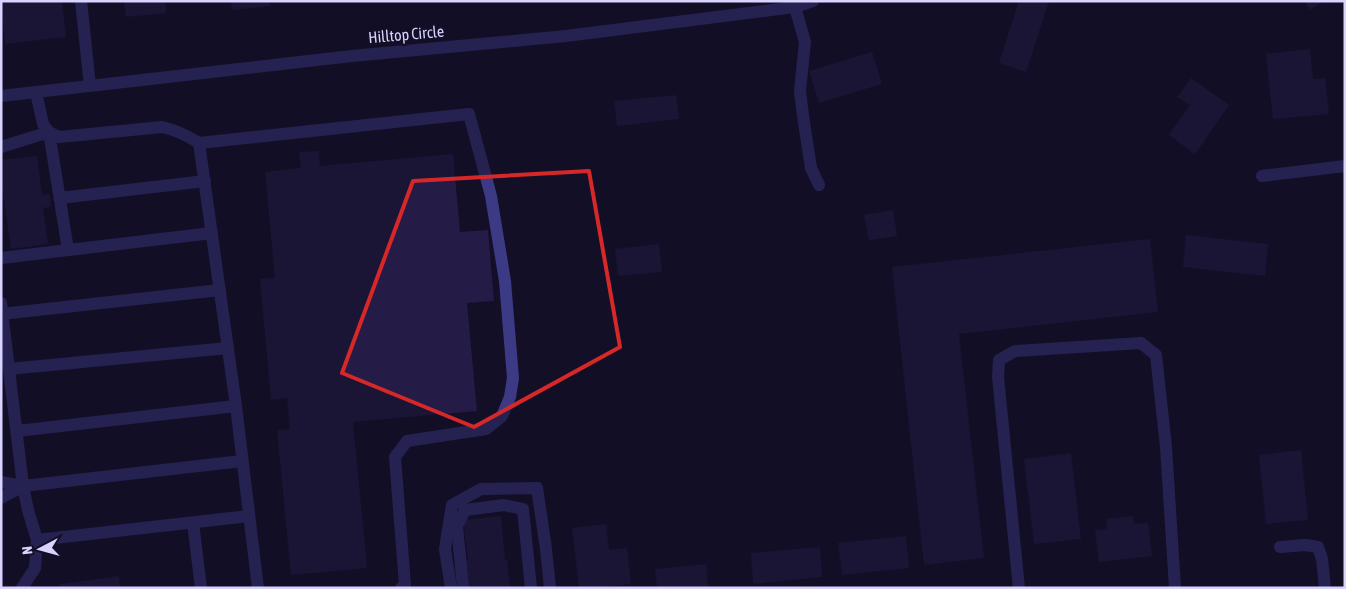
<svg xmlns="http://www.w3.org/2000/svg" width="1346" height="589" viewBox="0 0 1346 589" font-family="'Asap Condensed',sans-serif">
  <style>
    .building { fill: #241b47 }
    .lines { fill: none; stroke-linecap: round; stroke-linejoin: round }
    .minor { stroke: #3d3a85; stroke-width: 12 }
    .marked { fill: none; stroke: #d62828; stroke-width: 4; stroke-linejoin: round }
    .labels { text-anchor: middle; stroke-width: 5; stroke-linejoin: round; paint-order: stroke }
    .street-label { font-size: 16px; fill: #d9d4ff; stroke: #130f26 }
  </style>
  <rect width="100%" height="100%" fill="#130f26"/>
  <g class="building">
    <polygon points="12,1 62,1 66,37 5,44 1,2"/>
    <polygon points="124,1 165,1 166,13 126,17"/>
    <polygon points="231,1 269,1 270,6 232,10"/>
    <polygon points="1019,1 1049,1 1026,72 999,63"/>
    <polygon points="1305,1 1324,1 1310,10"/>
    <polygon points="1310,49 1313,79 1325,78 1329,114 1273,119 1266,54"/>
    <polygon points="872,52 882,84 819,103 809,71"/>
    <polygon points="1191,78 1229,105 1195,154 1169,135 1190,105 1177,97"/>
    <polygon points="676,95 679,119 617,126 614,101"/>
    <polygon points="319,151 320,166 453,154 460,232 488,230 494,301 467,303 477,411 353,422 367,568 291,575 277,430 290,429 287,398 271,400 260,279 275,278 265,172 301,168 299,152"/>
    <polygon points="37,156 42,195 50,194 51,207 43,208 48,244 11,249 1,178 1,160"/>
    <polygon points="893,210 897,236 869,240 864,215"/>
    <polygon points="1186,235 1268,244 1265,276 1183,267"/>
    <polygon points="1150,239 1158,312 959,334 984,558 924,565 892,267"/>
    <polygon points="659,244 662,272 618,276 615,249"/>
    <polygon points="1301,450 1308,520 1266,524 1259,455"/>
    <polygon points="1071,453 1081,539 1034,544 1024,459"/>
    <polygon points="501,516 505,560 507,560 510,588 467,588 464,560 468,560 463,520"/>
    <polygon points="1133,516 1134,524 1148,523 1152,556 1099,562 1095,530 1107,529 1106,519"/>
    <polygon points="606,524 609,550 627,548 631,584 597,588 579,588 572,528"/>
    <polygon points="906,536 909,568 842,575 838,543"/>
    <polygon points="820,547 822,577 753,584 751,553"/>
    <polygon points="706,564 708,588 657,588 655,569"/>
    <polygon points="119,576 120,588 60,588 60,584"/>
  </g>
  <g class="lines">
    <g class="minor">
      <polyline points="81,1 90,86"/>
      <polyline points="795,7 805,42 800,91 803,116 811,168 819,185"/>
      <path d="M36,92L43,124L49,132L59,137L162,127C176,130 188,136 199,143L236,406L258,588"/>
      <polyline points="1,96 352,56 566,36 795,7 813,1"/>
      <polyline points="199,143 469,114 491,196 505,281 513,378 510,397 502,416 486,429 407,441 395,457 405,585 401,588"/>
      <polyline points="1,147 49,132 68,250"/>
      <polyline points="1262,176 1345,166"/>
      <polyline points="60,198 205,181"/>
      <polyline points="1,258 212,233"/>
      <polyline points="1,303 23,486 28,510 37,540 35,568 22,588"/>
      <polyline points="1,314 220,290"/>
      <polyline points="9,369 228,348"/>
      <polyline points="17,431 236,406"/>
      <polyline points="1,482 23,486 242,461"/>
      <polyline points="1,498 23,486"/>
      <polyline points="193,523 201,588"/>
      <polyline points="37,540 249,516"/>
      <polyline points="1280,547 1305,545 1318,547 1322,559 1325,588"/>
      <polyline points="451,588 445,549 452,505 481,489 537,488 546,549 550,588"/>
      <polyline points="463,588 457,526 465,510 504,505 523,509 531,588"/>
      <polyline points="1019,588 998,377 999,360 1015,351 1141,343 1156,355 1166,447 1175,588"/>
    </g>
  </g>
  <path d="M0 0H1346V589H0ZM589,171L620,347L474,427L342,373L413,181Z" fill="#130f26" fill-opacity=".55" fill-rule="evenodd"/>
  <path class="marked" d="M589,171L620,347L474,427L342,373L413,181Z"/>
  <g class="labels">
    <g class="street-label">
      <text transform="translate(406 34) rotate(-5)" y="6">Hilltop Circle</text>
    </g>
  </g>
  <rect width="1346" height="589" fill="none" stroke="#d9d4ff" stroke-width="5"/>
  <g transform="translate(40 549) rotate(264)" stroke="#130f26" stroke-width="4" paint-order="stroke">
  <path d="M0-4L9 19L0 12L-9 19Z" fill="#d9d4ff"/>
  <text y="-8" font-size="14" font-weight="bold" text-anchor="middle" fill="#d9d4ff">N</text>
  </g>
</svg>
